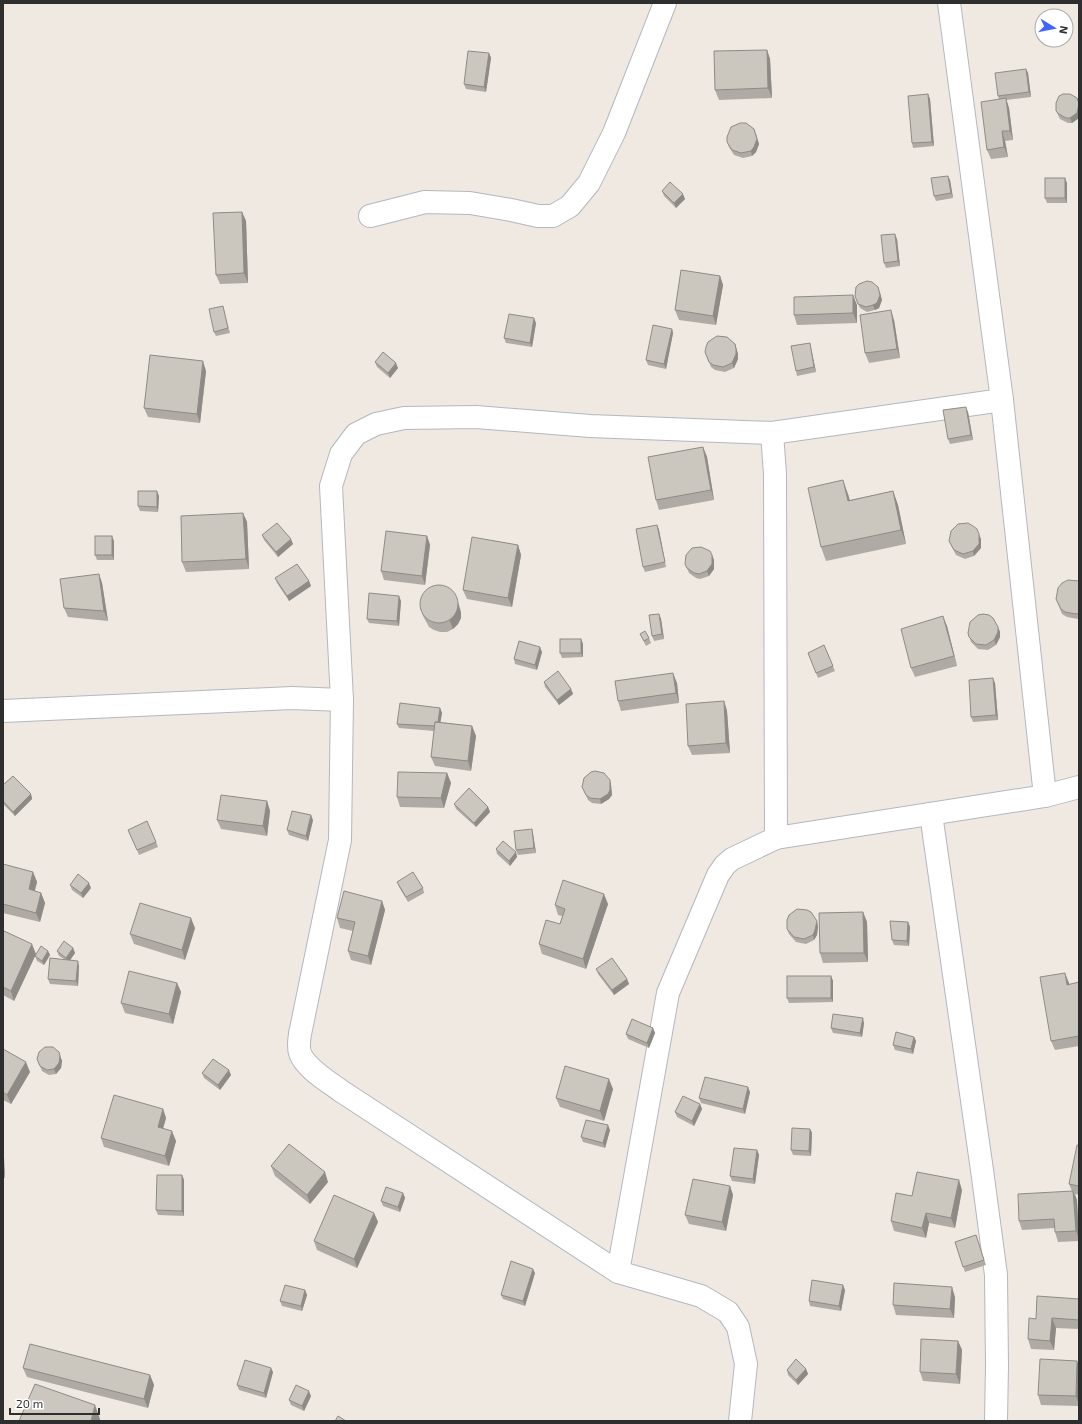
<svg xmlns="http://www.w3.org/2000/svg" width="1082" height="1424" viewBox="0 0 1082 1424" font-family="'Exo 2',sans-serif">
  <style>
    .lines { fill: none; stroke-linecap: round; stroke-linejoin: round }
    .minor-casing { stroke: #b4b7c1; stroke-width: 24 }
    .minor { stroke: #fff; stroke-width: 22 }
    .wall { fill: #afaba4 }
    .shaded-wall { fill: #8e8b86 }
    .building { fill: #cbc7bf; stroke: #8e8b86 }
  </style>
  <rect width="100%" height="100%" fill="#efe9e1"/>
  <g class="lines">
    <defs>
      <g id="minor">
        <polyline points="949,3 1002,400 1045,796"/>
        <polyline points="370,216 425,202 470,203 511,210 538,216 553,216 570,206 589,183 614,133 665,3"/>
        <polyline points="772,433 775,474 776,838"/>
        <polyline points="3,711 292,698 342,700"/>
        <polyline points="931,814 982,1170 996,1275 997,1366 996,1421"/>
        <polyline points="618,1272 668,993 718,875 725,865 732,859 776,838 1045,796 1079,787"/>
        <path d="M740,1421L746,1364L738,1327L728,1312L701,1296L618,1272L341,1091C329,1082 305,1068 300,1053C298,1047 299,1041 300,1034L340,840L342,700L331,486L341,454L356,434L376,424L404,418L476,417L590,426L772,433L1002,400"/>
      </g>
    </defs>
    <use href="#minor" class="minor-casing"/>
    <use href="#minor" class="minor"/>
  </g>
  <g class="wall">
    <polygon points="767,50 770,59 772,98 719,100 715,90"/>
    <polygon points="489,53 491,58 486,92 466,89 464,84"/>
    <polygon points="1026,69 1028,73 1031,97 1006,100 1009,108 1013,140 1005,141 1008,157 991,159 987,150 999,99 998,96"/>
    <polygon points="928,94 930,99 934,146 913,148 912,143"/>
    <polygon points="1056,111 1079,118 1072,123 1068,123 1060,119"/>
    <polygon points="756,134 759,144 756,152 752,156 743,158 734,155 729,147 727,142"/>
    <polygon points="950,180 953,198 936,201 934,196"/>
    <polygon points="1067,183 1067,203 1047,203 1045,198"/>
    <polygon points="662,191 685,199 676,208 664,196"/>
    <polygon points="242,212 246,221 248,283 220,284 216,275"/>
    <polygon points="897,239 900,266 886,268 884,263"/>
    <polygon points="720,276 723,285 716,325 679,320 675,310"/>
    <polygon points="880,292 882,300 879,308 875,310 867,312 860,308 855,296"/>
    <polygon points="857,305 857,323 797,325 794,315"/>
    <polygon points="224,311 230,333 216,336 214,332"/>
    <polygon points="894,320 900,358 869,363 865,353"/>
    <polygon points="536,323 532,347 506,343 504,338"/>
    <polygon points="672,329 673,333 666,369 648,365 646,360"/>
    <polygon points="810,343 811,348 816,372 797,376 796,371"/>
    <polygon points="735,344 738,354 738,359 734,368 725,372 715,370 711,367 705,352"/>
    <polygon points="375,362 398,368 390,378 377,367"/>
    <polygon points="206,371 200,423 148,417 144,408"/>
    <polygon points="968,412 973,440 950,444 948,439"/>
    <polygon points="703,447 707,457 714,500 659,510 656,500"/>
    <polygon points="893,491 898,505 906,544 826,561 821,547 848,494 850,500"/>
    <polygon points="159,496 158,512 140,511 138,506"/>
    <polygon points="243,513 247,522 249,569 186,572 182,562"/>
    <polygon points="657,525 659,530 666,567 645,572 643,567"/>
    <polygon points="262,535 293,544 278,557 264,540"/>
    <polygon points="427,536 430,545 425,585 384,580 381,571"/>
    <polygon points="981,539 981,548 974,556 965,559 956,555 949,541"/>
    <polygon points="114,541 114,560 97,560 95,555"/>
    <polygon points="518,545 521,555 512,607 467,599 463,590"/>
    <polygon points="712,555 714,560 714,569 709,576 700,579 696,578 689,573 685,564"/>
    <polygon points="99,574 102,583 108,621 68,617 64,608"/>
    <polygon points="275,578 309,581 311,586 289,601 277,583"/>
    <polygon points="1079,581 1079,618 1078,619 1067,617 1062,614 1056,599"/>
    <polygon points="401,601 399,626 369,623 367,619"/>
    <polygon points="420,606 461,612 461,618 458,624 453,629 447,632 440,632 434,630 429,627 423,616"/>
    <polygon points="659,614 661,619 664,639 654,641 652,636"/>
    <polygon points="947,626 957,666 915,677 911,668"/>
    <polygon points="998,627 1000,632 1000,637 996,645 988,650 978,649 971,642 968,633"/>
    <polygon points="640,634 649,638 651,643 646,646"/>
    <polygon points="581,639 583,644 583,657 562,658 560,653"/>
    <polygon points="824,645 835,671 818,678 808,653"/>
    <polygon points="542,652 537,670 515,664 514,659"/>
    <polygon points="544,682 571,689 573,694 559,705 545,687"/>
    <polygon points="677,683 679,703 621,711 618,701"/>
    <polygon points="995,683 998,720 973,722 971,717"/>
    <polygon points="724,701 727,711 730,753 692,755 688,746"/>
    <polygon points="440,708 442,713 440,722 472,726 476,736 471,771 435,766 431,757 434,731 399,728 397,724"/>
    <polygon points="447,773 451,783 444,808 400,807 397,797"/>
    <polygon points="610,780 611,785 612,795 609,799 601,804 592,803 588,800 582,787"/>
    <polygon points="3,785 31,794 32,799 15,816 3,804"/>
    <polygon points="267,801 270,811 267,836 221,829 217,820"/>
    <polygon points="454,804 488,807 490,812 476,827 456,809"/>
    <polygon points="313,820 308,841 289,835 287,830"/>
    <polygon points="128,830 156,842 158,847 139,855"/>
    <polygon points="533,834 536,853 518,855 516,850"/>
    <polygon points="496,849 516,852 517,857 510,866 497,854"/>
    <polygon points="3,864 33,872 37,882 35,891 41,893 45,903 40,922 3,913"/>
    <polygon points="397,882 423,888 424,893 408,902 399,887"/>
    <polygon points="70,885 91,888 83,898 72,890"/>
    <polygon points="382,901 385,910 371,965 351,960 348,951 353,931 340,928 337,918"/>
    <polygon points="608,904 586,969 542,954 539,944 560,924 562,916 558,915 555,905"/>
    <polygon points="863,912 867,922 868,962 823,963 820,953"/>
    <polygon points="908,922 910,927 909,946 894,945 892,940"/>
    <polygon points="818,926 817,935 814,940 806,944 796,942 789,934 787,929"/>
    <polygon points="195,928 185,960 134,944 130,934"/>
    <polygon points="3,933 36,954 14,1001 3,995"/>
    <polygon points="73,948 75,953 70,960 79,966 78,986 50,984 48,979 64,959 59,956 57,951"/>
    <polygon points="48,951 50,955 44,965 37,961 35,956"/>
    <polygon points="596,969 627,979 629,984 614,995 598,974"/>
    <polygon points="831,976 833,981 833,1002 789,1003 787,998"/>
    <polygon points="1079,982 1079,1046 1055,1050 1051,1041 1069,983 1069,984"/>
    <polygon points="177,983 181,992 173,1024 125,1013 121,1003"/>
    <polygon points="864,1023 862,1037 833,1033 831,1028"/>
    <polygon points="653,1028 655,1033 649,1048 628,1039 626,1034"/>
    <polygon points="914,1037 916,1041 913,1054 895,1050 893,1045"/>
    <polygon points="3,1049 30,1072 11,1104 3,1100"/>
    <polygon points="59,1052 62,1061 61,1068 56,1074 49,1075 42,1071 37,1059"/>
    <polygon points="202,1073 231,1075 220,1090 204,1078"/>
    <polygon points="613,1089 604,1121 560,1107 556,1098"/>
    <polygon points="750,1092 745,1114 701,1103 699,1098"/>
    <polygon points="700,1104 702,1109 694,1126 677,1117 675,1112"/>
    <polygon points="163,1109 166,1118 163,1128 176,1141 169,1166 104,1147 101,1138"/>
    <polygon points="810,1129 812,1133 811,1156 793,1155 791,1150"/>
    <polygon points="610,1130 605,1148 583,1142 581,1137"/>
    <polygon points="1079,1145 1079,1195 1075,1194 1077,1200 1079,1241 1058,1242 1055,1232 1055,1228 1022,1230 1019,1221 1072,1191 1069,1184"/>
    <polygon points="757,1150 759,1155 755,1184 732,1181 730,1176"/>
    <polygon points="3,1155 5,1178 3,1178"/>
    <polygon points="271,1166 328,1182 310,1204 275,1176"/>
    <polygon points="182,1175 184,1180 184,1216 158,1215 156,1210"/>
    <polygon points="730,1186 733,1195 726,1231 689,1224 685,1215"/>
    <polygon points="962,1190 955,1228 929,1223 926,1238 894,1231 891,1221 912,1196"/>
    <polygon points="403,1193 405,1198 400,1212 383,1206 381,1201"/>
    <polygon points="374,1213 378,1222 357,1268 317,1250 314,1241"/>
    <polygon points="976,1235 986,1265 965,1272 955,1242"/>
    <polygon points="535,1273 525,1306 503,1299 501,1295"/>
    <polygon points="305,1290 307,1295 302,1311 282,1306 280,1301"/>
    <polygon points="845,1290 841,1311 810,1306 809,1301"/>
    <polygon points="955,1297 954,1318 896,1315 893,1305"/>
    <polygon points="1079,1299 1079,1329 1056,1328 1054,1350 1031,1349 1028,1339 1036,1319"/>
    <polygon points="958,1341 962,1350 960,1384 923,1381 920,1372"/>
    <polygon points="1079,1366 1079,1406 1041,1405 1038,1395"/>
    <polygon points="23,1368 150,1375 154,1385 148,1408 27,1377"/>
    <polygon points="806,1369 808,1374 798,1385 788,1375 787,1370"/>
    <polygon points="273,1372 266,1398 239,1390 237,1385"/>
    <polygon points="311,1396 304,1411 291,1405 289,1400"/>
  </g>
  <g class="shaded-wall">
    <polygon points="767,50 770,59 772,98 768,88"/>
    <polygon points="489,53 491,58 486,92 484,87"/>
    <polygon points="1026,69 1028,73 1031,97 1029,92"/>
    <polygon points="928,94 930,99 934,146 932,142"/>
    <polygon points="1006,98 1009,108 1013,140 1010,131"/>
    <polygon points="1079,106 1079,118 1072,123 1070,118"/>
    <polygon points="754,129 759,144 756,152 752,156 751,151"/>
    <polygon points="1002,131 1005,141 1008,157 1004,147"/>
    <polygon points="948,176 950,180 953,198 951,193"/>
    <polygon points="1065,178 1067,183 1067,203 1065,198"/>
    <polygon points="683,194 685,199 676,208 674,203"/>
    <polygon points="242,212 246,221 248,283 244,273"/>
    <polygon points="895,234 897,239 900,266 898,261"/>
    <polygon points="720,276 723,285 716,325 713,316"/>
    <polygon points="878,287 882,300 879,308 875,310 873,305"/>
    <polygon points="853,295 857,305 857,323 853,313"/>
    <polygon points="891,310 894,320 900,358 897,349"/>
    <polygon points="534,318 536,323 532,347 530,343"/>
    <polygon points="672,329 673,333 666,369 664,364"/>
    <polygon points="810,343 811,348 816,372 814,367"/>
    <polygon points="735,344 738,354 738,359 734,368 732,363"/>
    <polygon points="203,361 206,371 200,423 197,414"/>
    <polygon points="396,363 398,368 390,378 388,373"/>
    <polygon points="966,407 968,412 973,440 971,435"/>
    <polygon points="703,447 707,457 714,500 711,490"/>
    <polygon points="843,480 848,494 853,515 848,501"/>
    <polygon points="157,491 159,496 158,512 157,507"/>
    <polygon points="893,491 898,505 906,544 901,530"/>
    <polygon points="243,513 247,522 249,569 246,559"/>
    <polygon points="657,525 659,530 666,567 665,562"/>
    <polygon points="979,534 981,539 981,548 974,556 973,551"/>
    <polygon points="112,536 114,541 114,560 112,555"/>
    <polygon points="427,536 430,545 425,585 422,576"/>
    <polygon points="291,539 293,544 278,557 276,552"/>
    <polygon points="518,545 521,555 512,607 508,598"/>
    <polygon points="712,555 714,560 714,569 709,576 707,571"/>
    <polygon points="99,574 102,583 108,621 104,611"/>
    <polygon points="309,581 311,586 289,601 287,596"/>
    <polygon points="399,596 401,601 399,626 397,621"/>
    <polygon points="458,602 461,612 461,618 458,624 453,629 449,619"/>
    <polygon points="659,614 661,619 664,639 662,634"/>
    <polygon points="943,616 947,626 957,666 954,656"/>
    <polygon points="998,627 1000,632 1000,637 996,645 994,640"/>
    <polygon points="581,639 583,644 583,657 581,653"/>
    <polygon points="540,647 542,652 537,670 535,665"/>
    <polygon points="673,673 677,683 679,703 676,693"/>
    <polygon points="993,678 995,683 998,720 996,715"/>
    <polygon points="571,689 573,694 559,705 557,700"/>
    <polygon points="724,701 727,711 730,753 726,743"/>
    <polygon points="440,708 442,713 439,731 437,726"/>
    <polygon points="472,726 476,736 471,771 468,761"/>
    <polygon points="447,773 451,783 444,808 441,798"/>
    <polygon points="610,780 611,785 612,795 609,799 601,804 600,799"/>
    <polygon points="31,794 32,799 15,816 13,812"/>
    <polygon points="267,801 270,811 267,836 263,826"/>
    <polygon points="488,807 490,812 476,827 474,823"/>
    <polygon points="311,815 313,820 308,841 306,836"/>
    <polygon points="532,829 533,834 536,853 534,848"/>
    <polygon points="516,852 517,857 510,866 509,861"/>
    <polygon points="33,872 37,882 32,899 29,889"/>
    <polygon points="89,883 91,888 83,898 81,893"/>
    <polygon points="41,893 45,903 40,922 36,913"/>
    <polygon points="604,894 608,904 586,969 583,959"/>
    <polygon points="382,901 385,910 371,965 368,956"/>
    <polygon points="863,912 867,922 868,962 864,953"/>
    <polygon points="191,918 195,928 185,960 182,950"/>
    <polygon points="817,921 818,926 817,935 814,940 813,935"/>
    <polygon points="908,922 910,927 909,946 907,941"/>
    <polygon points="32,944 36,954 14,1001 11,991"/>
    <polygon points="73,948 75,953 68,963 66,958"/>
    <polygon points="48,951 50,955 44,965 42,961"/>
    <polygon points="78,961 79,966 78,986 76,981"/>
    <polygon points="1065,973 1069,983 1071,994 1067,985"/>
    <polygon points="831,976 833,981 833,1002 831,998"/>
    <polygon points="627,979 629,984 614,995 612,990"/>
    <polygon points="177,983 181,992 173,1024 169,1014"/>
    <polygon points="863,1018 864,1023 862,1037 860,1033"/>
    <polygon points="653,1028 655,1033 649,1048 647,1043"/>
    <polygon points="914,1037 916,1041 913,1054 911,1049"/>
    <polygon points="60,1056 62,1061 61,1068 56,1074 54,1069"/>
    <polygon points="26,1062 30,1072 11,1104 7,1095"/>
    <polygon points="229,1070 231,1075 220,1090 218,1085"/>
    <polygon points="609,1079 613,1089 604,1121 600,1111"/>
    <polygon points="748,1087 750,1092 745,1114 743,1109"/>
    <polygon points="700,1104 702,1109 694,1126 692,1121"/>
    <polygon points="163,1109 166,1118 161,1136 158,1127"/>
    <polygon points="608,1125 610,1130 605,1148 603,1143"/>
    <polygon points="810,1129 812,1133 811,1156 809,1151"/>
    <polygon points="172,1131 176,1141 169,1166 165,1156"/>
    <polygon points="757,1150 759,1155 755,1184 753,1179"/>
    <polygon points="3,1155 4,1157 5,1178 4,1173"/>
    <polygon points="325,1172 328,1182 310,1204 307,1195"/>
    <polygon points="182,1175 184,1180 184,1216 182,1211"/>
    <polygon points="959,1180 962,1190 955,1228 951,1218"/>
    <polygon points="730,1186 733,1195 726,1231 722,1222"/>
    <polygon points="1073,1191 1077,1200 1079,1240 1076,1231"/>
    <polygon points="403,1193 405,1198 400,1212 398,1207"/>
    <polygon points="374,1213 378,1222 357,1268 354,1259"/>
    <polygon points="926,1213 929,1223 926,1238 922,1228"/>
    <polygon points="533,1269 535,1273 525,1306 523,1301"/>
    <polygon points="843,1285 845,1290 841,1311 839,1306"/>
    <polygon points="952,1287 955,1297 954,1318 950,1309"/>
    <polygon points="305,1290 307,1295 302,1311 301,1306"/>
    <polygon points="1052,1318 1056,1328 1054,1350 1050,1341"/>
    <polygon points="958,1341 962,1350 960,1384 956,1374"/>
    <polygon points="1077,1361 1079,1366 1079,1405 1076,1396"/>
    <polygon points="271,1368 273,1372 266,1398 264,1393"/>
    <polygon points="806,1369 808,1374 798,1385 796,1380"/>
    <polygon points="150,1375 154,1385 148,1408 144,1399"/>
    <polygon points="309,1391 311,1396 304,1411 302,1406"/>
    <polygon points="95,1405 100,1419 100,1421 91,1421"/>
  </g>
  <g class="building">
    <polygon points="767,50 768,88 715,90 714,51"/>
    <polygon points="468,51 489,53 484,87 464,84"/>
    <polygon points="1026,69 1029,92 998,96 995,73"/>
    <polygon points="928,94 932,142 912,143 908,96"/>
    <polygon points="1063,94 1070,94 1077,98 1079,104 1077,113 1070,118 1066,118 1059,114 1056,111 1056,103 1059,96"/>
    <polygon points="1006,98 1010,131 1002,131 1004,147 987,150 981,102"/>
    <polygon points="740,123 746,123 754,129 757,139 754,147 751,151 741,153 732,150 727,142 727,137 731,127"/>
    <polygon points="948,176 951,193 934,196 931,178"/>
    <rect x="1045" y="178" width="20" height="20"/>
    <polygon points="670,182 683,194 674,203 662,191"/>
    <polygon points="242,212 244,273 216,275 213,213"/>
    <polygon points="895,234 898,261 884,263 881,235"/>
    <polygon points="681,270 720,276 713,316 675,310"/>
    <polygon points="867,281 872,282 878,287 880,295 877,303 873,305 866,307 858,304 855,296 856,287 859,284"/>
    <polygon points="853,295 853,313 794,315 794,297"/>
    <polygon points="223,306 228,328 214,332 209,309"/>
    <polygon points="891,310 897,349 865,353 860,315"/>
    <polygon points="509,314 534,318 530,343 504,338"/>
    <polygon points="653,325 672,329 664,364 646,360"/>
    <polygon points="717,336 727,337 735,344 736,349 736,354 732,363 723,367 713,365 709,362 705,352 706,347 708,342"/>
    <polygon points="810,343 814,367 796,371 791,346"/>
    <polygon points="383,352 396,363 388,373 375,362"/>
    <polygon points="150,355 203,361 197,414 144,408"/>
    <polygon points="966,407 971,435 948,439 943,410"/>
    <polygon points="703,447 711,490 656,500 648,457"/>
    <polygon points="843,480 848,501 893,491 901,530 821,547 808,488"/>
    <polygon points="138,491 157,491 157,507 138,506"/>
    <polygon points="243,513 246,559 182,562 181,516"/>
    <polygon points="277,523 291,539 276,552 262,535"/>
    <polygon points="968,523 973,526 977,529 979,534 979,544 973,551 963,554 954,550 949,541 951,531 958,524"/>
    <polygon points="657,525 665,562 643,567 636,529"/>
    <polygon points="386,531 427,536 422,576 381,571"/>
    <rect x="95" y="536" width="17" height="19"/>
    <polygon points="472,537 518,545 508,598 463,590"/>
    <polygon points="701,547 710,551 712,555 712,564 707,571 699,574 694,573 687,568 685,564 686,555 692,548"/>
    <polygon points="297,564 309,581 287,596 275,578"/>
    <polygon points="99,574 104,611 64,608 60,579"/>
    <polygon points="1068,580 1079,581 1079,613 1076,614 1065,612 1061,609 1056,599 1058,588 1062,583"/>
    <circle cx="439" cy="604" r="19"/>
    <polygon points="369,593 399,596 397,621 367,619"/>
    <polygon points="659,614 662,634 652,636 649,615"/>
    <polygon points="983,614 989,615 993,618 998,627 998,632 994,640 986,645 976,644 969,637 968,633 970,622 978,615"/>
    <polygon points="943,616 954,656 911,668 901,629"/>
    <polygon points="645,631 649,638 644,641 640,634"/>
    <rect x="560" y="639" width="21" height="14"/>
    <polygon points="519,641 540,647 535,665 514,659"/>
    <polygon points="824,645 833,666 816,673 808,653"/>
    <polygon points="558,671 571,689 557,700 544,682"/>
    <polygon points="673,673 676,693 618,701 615,681"/>
    <polygon points="993,678 996,715 971,717 969,680"/>
    <polygon points="724,701 726,743 688,746 686,704"/>
    <polygon points="400,703 440,708 438,722 435,722 435,726 397,724"/>
    <polygon points="435,722 472,726 468,761 431,757"/>
    <polygon points="595,771 604,773 610,780 610,790 608,794 600,799 590,798 586,795 582,787 584,778 591,772"/>
    <polygon points="398,772 447,773 441,798 397,797"/>
    <polygon points="13,776 31,794 13,812 3,801 3,785"/>
    <polygon points="469,788 488,807 474,823 454,804"/>
    <polygon points="221,795 267,801 263,826 217,820"/>
    <polygon points="292,811 311,815 306,836 287,830"/>
    <polygon points="147,821 156,842 137,850 128,830"/>
    <polygon points="532,829 534,848 516,850 514,831"/>
    <polygon points="503,841 516,852 509,861 496,849"/>
    <polygon points="3,864 33,872 29,889 41,893 36,913 3,904"/>
    <polygon points="413,872 423,888 406,897 397,882"/>
    <polygon points="78,874 89,883 81,893 70,885"/>
    <polygon points="563,880 604,894 583,959 539,944 546,920 560,924 565,909 555,905"/>
    <polygon points="344,891 382,901 368,956 348,951 355,922 337,918"/>
    <polygon points="140,903 191,918 182,950 130,934"/>
    <polygon points="797,909 807,910 811,912 817,921 815,930 813,935 804,939 794,937 787,929 787,920 789,915"/>
    <polygon points="863,912 864,953 820,953 819,913"/>
    <polygon points="890,921 908,922 907,941 892,940"/>
    <polygon points="4,931 32,944 11,991 3,987 3,933"/>
    <polygon points="64,941 73,948 66,958 57,951"/>
    <polygon points="41,946 48,951 42,961 35,956"/>
    <polygon points="50,958 78,961 76,981 48,979"/>
    <polygon points="612,958 627,979 612,990 596,969"/>
    <polygon points="129,971 177,983 169,1014 121,1003"/>
    <polygon points="1065,973 1067,985 1079,982 1079,1036 1051,1041 1040,977"/>
    <rect x="787" y="976" width="44" height="22"/>
    <polygon points="833,1014 863,1018 860,1033 831,1028"/>
    <polygon points="632,1019 653,1028 647,1043 626,1034"/>
    <polygon points="896,1032 914,1037 911,1049 893,1045"/>
    <polygon points="45,1047 53,1047 59,1052 60,1056 59,1063 54,1069 47,1070 40,1066 37,1059 39,1052"/>
    <polygon points="3,1049 26,1062 7,1095 3,1092"/>
    <polygon points="213,1059 229,1070 218,1085 202,1073"/>
    <polygon points="565,1066 609,1079 600,1111 556,1098"/>
    <polygon points="705,1077 748,1087 743,1109 699,1098"/>
    <polygon points="114,1095 163,1109 158,1127 172,1131 165,1156 101,1138"/>
    <polygon points="683,1096 700,1104 692,1121 675,1112"/>
    <polygon points="586,1120 608,1125 603,1143 581,1137"/>
    <polygon points="792,1128 810,1129 809,1151 791,1150"/>
    <polygon points="289,1144 325,1172 307,1195 271,1166"/>
    <polygon points="1077,1145 1079,1145 1079,1186 1069,1184"/>
    <polygon points="734,1148 757,1150 753,1179 730,1176"/>
    <polygon points="917,1172 959,1180 951,1218 926,1213 922,1228 891,1221 896,1193 912,1196"/>
    <polygon points="157,1175 182,1175 182,1211 156,1210"/>
    <polygon points="693,1179 730,1186 722,1222 685,1215"/>
    <polygon points="386,1187 403,1193 398,1207 381,1201"/>
    <polygon points="1073,1191 1076,1231 1055,1232 1054,1219 1019,1221 1018,1194"/>
    <polygon points="334,1195 374,1213 354,1259 314,1241"/>
    <polygon points="976,1235 984,1260 963,1267 955,1242"/>
    <polygon points="511,1261 533,1269 523,1301 501,1295"/>
    <polygon points="812,1280 843,1285 839,1306 809,1301"/>
    <polygon points="894,1283 952,1287 950,1309 893,1305"/>
    <polygon points="285,1285 305,1290 301,1306 280,1301"/>
    <polygon points="1037,1296 1079,1299 1079,1320 1052,1318 1050,1341 1028,1339 1029,1318 1036,1319"/>
    <polygon points="921,1339 958,1341 956,1374 920,1372"/>
    <polygon points="30,1344 150,1375 144,1399 23,1368"/>
    <polygon points="796,1359 806,1369 796,1380 787,1370"/>
    <polygon points="1040,1359 1077,1361 1076,1396 1038,1395"/>
    <polygon points="245,1360 271,1368 264,1393 237,1385"/>
    <polygon points="35,1384 95,1405 91,1421 19,1421"/>
    <polygon points="296,1385 309,1391 302,1406 289,1400"/>
    <polygon points="338,1416 346,1421 335,1421"/>
  </g>
  <rect width="1082" height="1424" fill="none" stroke="#2e2e2e" stroke-width="8"/>
  <g transform="translate(1054 28) rotate(100)"><circle r="19" fill="#ffffff" stroke="#ababab"/>
  <path d="M0-3L7 15L0 10L-7 15Z" fill="#4264fb"/>
  <text y="-6" font-size="11" font-weight="bold" text-anchor="middle" fill="#2e2e2e">N</text>
  </g>
  <path d="M10 1408v6h89v-6" fill="none" stroke="#2e2e2e" stroke-width="2"/>
  <text x="16" y="1408" font-size="12" fill="#2e2e2e" stroke="#ffffff" stroke-width="3" paint-order="stroke">20 m</text>
</svg>
